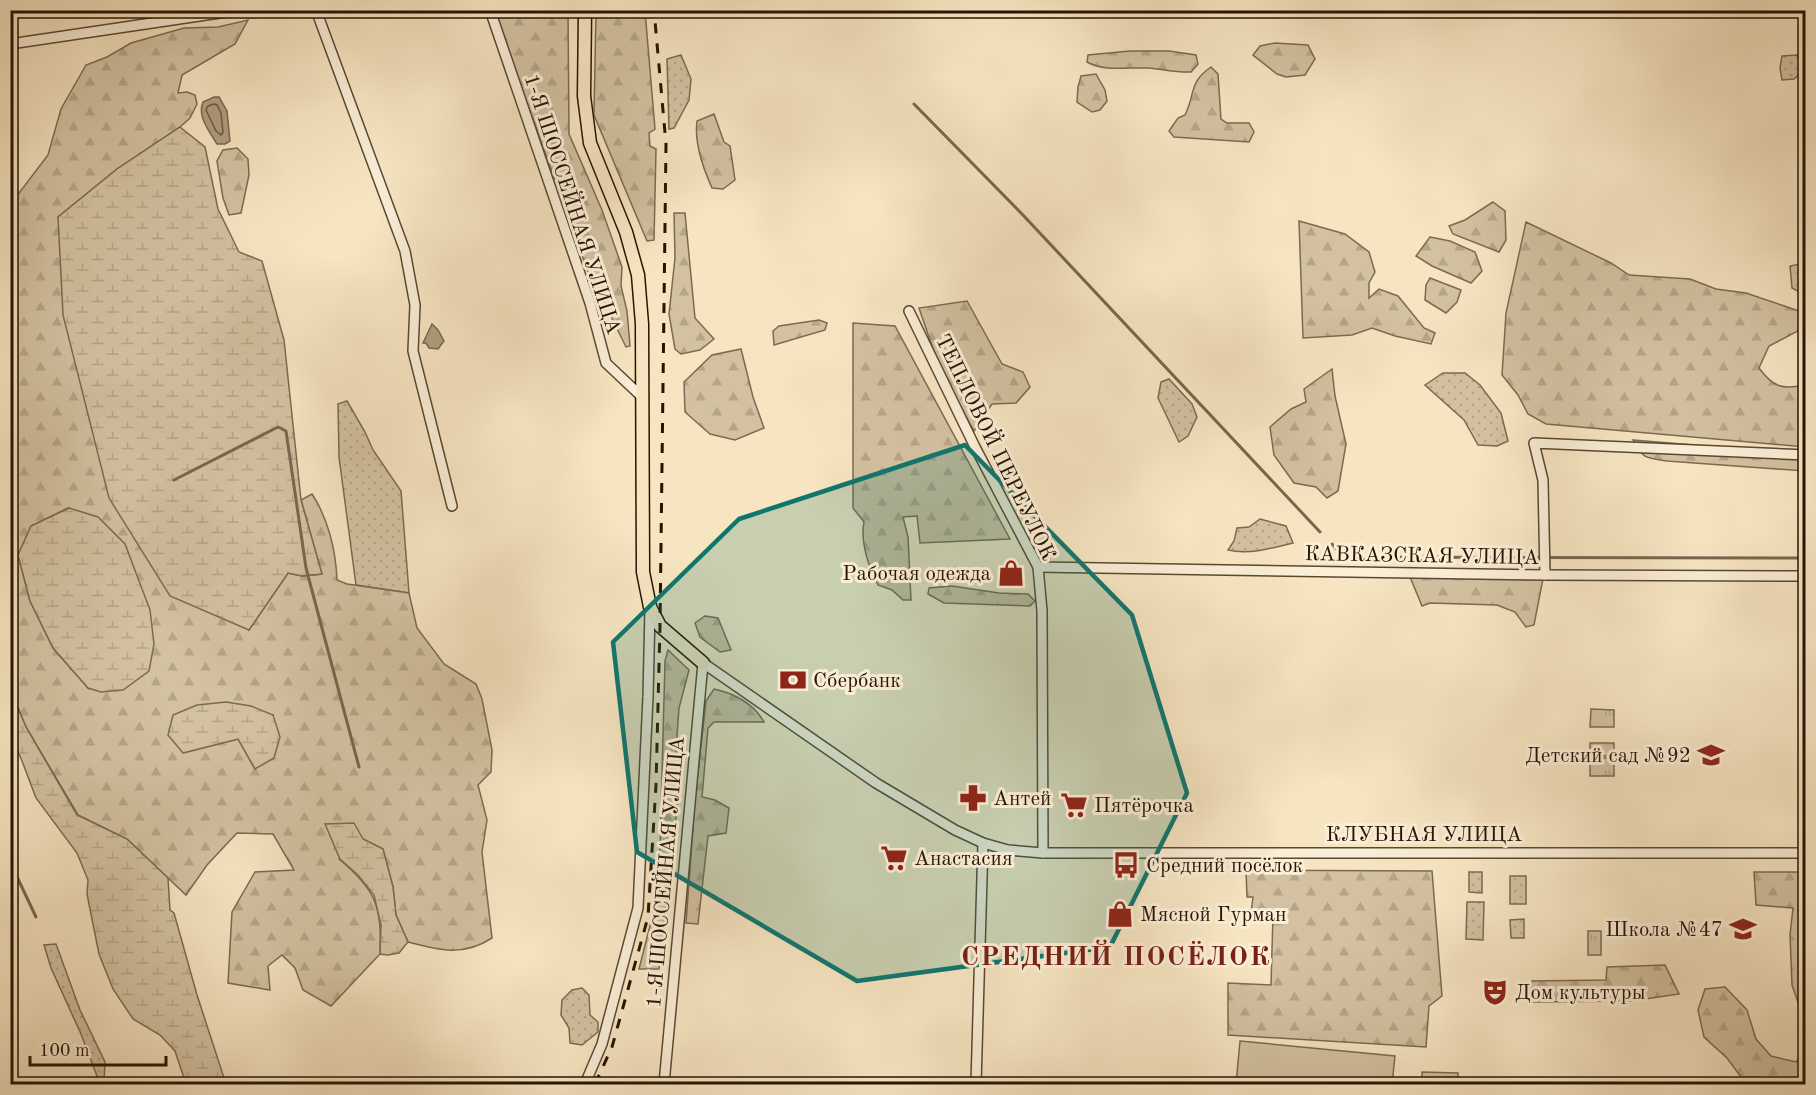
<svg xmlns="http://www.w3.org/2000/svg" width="1816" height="1095" viewBox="0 0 1816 1095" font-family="'Old Standard TT',serif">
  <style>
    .grass { fill: url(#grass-dots); stroke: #7c6a51; stroke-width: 1.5 }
    .forest { fill: url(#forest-firs); stroke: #7c6a51; stroke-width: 1.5; fill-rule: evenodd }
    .wetland { fill: url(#wetland-marsh); stroke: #7c6a51; stroke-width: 1.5 }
    .park { fill: url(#park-tufts); stroke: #7c6a51; stroke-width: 1.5 }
    .garden { fill: #d3c1a1; stroke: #7c6a51; stroke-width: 1.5 }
    .water { fill: #b09e80; stroke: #79664d; stroke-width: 1.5 }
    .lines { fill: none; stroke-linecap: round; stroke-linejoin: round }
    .shore { stroke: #6b5840; stroke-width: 1.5 }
    .stream { stroke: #79664d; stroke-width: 3 }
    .minor-casing { stroke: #5a4831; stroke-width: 12 }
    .major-casing { stroke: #261301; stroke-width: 15 }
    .minor { stroke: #faeed7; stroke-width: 9 }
    .major { stroke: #f7e5c2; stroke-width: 12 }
    .rail { stroke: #261301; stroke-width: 3; stroke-dasharray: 10 10; stroke-linecap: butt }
    .marked { fill: #0f766e; fill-opacity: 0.2; stroke: #0f766e; stroke-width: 4.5; stroke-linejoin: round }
    .labels { text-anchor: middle; stroke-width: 6; stroke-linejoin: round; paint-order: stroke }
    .street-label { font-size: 21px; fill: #261301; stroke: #faeed7 }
    .poi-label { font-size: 21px; fill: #261301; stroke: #faeed7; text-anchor: start }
    .district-label { font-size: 27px; font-weight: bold; letter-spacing: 1.5px; fill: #7a1f14; stroke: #faeed7 }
  </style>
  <defs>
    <pattern id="grass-dots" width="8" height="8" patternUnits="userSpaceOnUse" patternTransform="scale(1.5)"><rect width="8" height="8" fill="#d3c1a1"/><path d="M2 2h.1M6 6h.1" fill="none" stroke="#b5a589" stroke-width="1.8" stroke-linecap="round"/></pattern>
    <pattern id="forest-firs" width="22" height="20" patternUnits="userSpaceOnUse" patternTransform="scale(1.5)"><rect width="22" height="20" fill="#d3c1a1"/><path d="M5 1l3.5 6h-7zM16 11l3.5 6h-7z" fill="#b5a589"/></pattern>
    <pattern id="wetland-marsh" width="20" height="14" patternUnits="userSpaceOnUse" patternTransform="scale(1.5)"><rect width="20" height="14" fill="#d3c1a1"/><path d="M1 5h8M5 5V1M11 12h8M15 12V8" fill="none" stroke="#b5a589"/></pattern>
    <pattern id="park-tufts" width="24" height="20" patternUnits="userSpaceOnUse" patternTransform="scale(1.5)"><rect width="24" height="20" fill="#d3c1a1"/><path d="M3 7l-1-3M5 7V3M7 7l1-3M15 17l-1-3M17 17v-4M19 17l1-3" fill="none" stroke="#b5a589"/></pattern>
  </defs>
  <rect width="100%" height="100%" fill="#f7e5c2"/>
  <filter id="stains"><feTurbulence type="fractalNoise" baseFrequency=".00333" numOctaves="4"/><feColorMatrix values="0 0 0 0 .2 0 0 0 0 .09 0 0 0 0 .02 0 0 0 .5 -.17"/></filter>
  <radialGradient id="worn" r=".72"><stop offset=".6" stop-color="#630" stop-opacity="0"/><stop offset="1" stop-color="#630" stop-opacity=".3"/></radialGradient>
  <g class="grass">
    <polygon points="681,55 691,79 689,100 674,128 669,129 667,59"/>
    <polygon points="1797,55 1804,70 1794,79 1782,80 1780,68 1782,56"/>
    <polygon points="1805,263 1806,263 1805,295 1792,288 1790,266"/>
    <polygon points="1443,373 1465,373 1480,385 1501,413 1508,441 1497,446 1478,445 1464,420 1425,385"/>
    <polygon points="1169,379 1192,404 1197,417 1188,436 1179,442 1158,398 1161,382"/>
    <polygon points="347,401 365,432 373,450 401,491 409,593 356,585 339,457 338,404"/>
    <path d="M1260,519L1286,526L1293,543C1273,548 1249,555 1228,550L1234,541L1237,528L1249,527Z"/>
    <polygon points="1469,872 1482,872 1482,893 1469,892"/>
    <rect x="1510" y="876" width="16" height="28"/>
    <polygon points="1467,902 1484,902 1483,940 1466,939"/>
    <polygon points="1524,919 1524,938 1511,938 1510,920"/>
    <polygon points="56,944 80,1010 105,1062 104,1082 97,1076 81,1034 51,968 44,945"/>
    <polygon points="582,988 589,995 590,1015 598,1022 598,1032 582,1045 570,1043 569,1028 561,1015 562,1000 572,990"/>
  </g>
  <g class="forest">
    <polygon points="494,11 568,11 569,134 602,210 622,267 621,286 627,311 630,346 626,347 602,298 596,294"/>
    <polygon points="596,11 645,11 655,129 649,133 650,146 656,149 654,240 647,241 594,115"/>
    <path d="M248,20L235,44L182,75L178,93L187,92L195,95L197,104L190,118L180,127L117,169L58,217L249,630L288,573L302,576L322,574L301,500L312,494C328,518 336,551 337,580L347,584L409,593L417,628L444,664L476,684L482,699L492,750L491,772L478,785L487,820L482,852L492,938C463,957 438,950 408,942L396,915L393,887L383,849L363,839L339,859C376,890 382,906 380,954L331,1006L303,990L295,968L282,955L268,966L270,990L228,983L232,912L255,872L294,870L273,834L237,833L207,865L186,895L127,839L78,815L26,727L11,690L10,205L48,155L61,109L86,65L107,57L131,43L184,28L218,27ZM68,508L88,688L53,648L30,601L18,555L31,526ZM273,715L255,769L238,739L183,753Z"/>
    <polygon points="1275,43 1308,45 1315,59 1305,75 1286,77 1277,74 1253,55 1260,46"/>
    <path d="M1130,51H1169L1196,55L1198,64L1191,72C1176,73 1163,69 1148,68C1127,67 1105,72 1087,62L1088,55Z"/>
    <path d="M1211,67L1218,74L1221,119L1227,123H1249L1254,132L1249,142L1174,137L1169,131L1178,118L1185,115C1196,93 1188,83 1211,67Z"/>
    <polygon points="1096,74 1105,90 1107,101 1100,110 1092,112 1077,102 1078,87 1081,76"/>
    <path d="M714,114L724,142L730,146L735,180L723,189L712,188C703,168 694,143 697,121Z"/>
    <polygon points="237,148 248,159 249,175 241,213 229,215 223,198 217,161 223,150"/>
    <polygon points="1493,202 1505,211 1506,240 1499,252 1453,234 1449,226 1465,220"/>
    <polygon points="674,213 685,213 695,318 714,339 700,350 681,354 675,349 669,314 675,258"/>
    <polygon points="1299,221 1345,234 1369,252 1375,272 1369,283 1369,298 1379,289 1398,296 1424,328 1435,333 1431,344 1395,336 1372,328 1352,335 1303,338"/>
    <path d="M1526,222L1611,263L1629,275L1690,279L1716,289L1746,293L1805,313V324L1796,332L1769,346L1759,368C1773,387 1782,390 1805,385V447L1546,424L1528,414L1518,395L1502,375L1506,313Z"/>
    <polygon points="1430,237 1450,241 1475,252 1482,271 1471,283 1432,266 1416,256"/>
    <polygon points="1430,278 1461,290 1457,302 1446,313 1425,300 1426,285"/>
    <polygon points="967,301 1002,364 1023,372 1030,387 1016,403 992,404 974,431 940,369 919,308"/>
    <polygon points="819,320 827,323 825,330 774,345 773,331 779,326"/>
    <path d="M853,323L895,326L1010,539L920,543L917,516L903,517L908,537L911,600H903L892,590L878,585C869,568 860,542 864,522L853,508Z"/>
    <polygon points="741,349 753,397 764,428 735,440 710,434 685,412 684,382 712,355"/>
    <polygon points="1332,369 1335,396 1346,444 1338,491 1327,498 1316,487 1294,483 1274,455 1270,427 1291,409 1306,402 1304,389"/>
    <path d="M1633,440L1805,454V471L1667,461C1647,458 1642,459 1633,440Z"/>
    <polygon points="1468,576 1543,579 1534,625 1526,627 1515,612 1497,605 1430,603 1422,606 1410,577"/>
    <polygon points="952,586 999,593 1028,594 1035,601 1030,606 944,603 928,594 929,588"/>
    <polygon points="705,616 718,618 731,650 720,652 700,637 695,623"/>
    <polygon points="668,650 689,670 679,708 676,749 680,781 659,969 639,969 652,918 660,851 665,661"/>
    <path d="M714,689C734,693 754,704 764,722H714L708,728L702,797L715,800L729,808L726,833L708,836L698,924L686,923L695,800L706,701Z"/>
    <polygon points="1246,870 1432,871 1442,996 1429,1006 1426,1047 1228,1035 1228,983 1271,985 1273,915 1251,913 1253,897 1247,897"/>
    <polygon points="1754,872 1805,872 1805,1022 1792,985 1790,935 1793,908 1756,905"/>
    <polygon points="1665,965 1679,994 1632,1001 1530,1002 1532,981 1606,980 1607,967"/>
    <polygon points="1725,987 1747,1010 1756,1039 1771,1056 1796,1062 1805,1050 1805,1084 1776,1084 1775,1078 1741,1077 1727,1058 1704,1037 1698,1010 1705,989"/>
  </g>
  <g class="wetland">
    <polygon points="180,127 205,147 218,209 239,252 262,261 284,340 301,500 322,574 302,576 288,573 249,630 170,596 109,498 63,315 58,217 117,169"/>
    <polygon points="69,508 98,517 125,544 150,610 154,644 149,671 123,690 101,692 88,688 53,648 30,601 18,555 31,526"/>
    <polygon points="10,690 26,727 77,815 127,839 168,878 170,910 174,913 197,995 226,1084 186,1084 175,1051 160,1035 133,1019 113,989 99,954 87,894 88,880 77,853 36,798 22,761 11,736"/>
    <polygon points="226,702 251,706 273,715 280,737 274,758 255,769 238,739 183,753 168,735 173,715 197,705"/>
    <polygon points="354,823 363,839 383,849 393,887 396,915 408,942 399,953 388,955 380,954 381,925 374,895 358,875 340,859 325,824"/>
  </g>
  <g class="park">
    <polygon points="1591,709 1614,710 1614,727 1590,727"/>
    <rect x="1590" y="743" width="24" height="13"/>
    <rect x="1590" y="758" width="24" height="18"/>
    <rect x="1588" y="931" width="13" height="24"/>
  </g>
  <g class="garden">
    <polygon points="1240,1041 1395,1056 1392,1084 1236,1084"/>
    <polygon points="1422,1072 1458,1073 1458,1084 1422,1084"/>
  </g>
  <g class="water">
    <path d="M214,97H219L227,111L230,141L225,144H217C209,131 197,116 203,102Z"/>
    <polygon points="432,324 438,330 444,341 438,349 429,348 426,343 423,343"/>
  </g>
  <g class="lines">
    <polygon class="shore" points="214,104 217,105 221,113 223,132 221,135 216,131 206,110 208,106"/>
    <g class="stream">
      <polyline points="914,104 1022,214 1320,532"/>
      <polyline points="174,480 278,427 286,431 306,568 359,767"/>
      <polyline points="1332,544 1344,557 1806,558"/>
      <polyline points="10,862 36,917"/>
    </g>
    <defs>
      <g id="minor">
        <polyline points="316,10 405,251 415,305 413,351 452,506"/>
        <polyline points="490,10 590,303 606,363 641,396"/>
        <polyline points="10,44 240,10"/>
        <polyline points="909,311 975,447 1038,567 1042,611 1043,853"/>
        <polyline points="1038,567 1545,575 1806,576"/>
        <polyline points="1545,575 1543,480 1534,443 1806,455"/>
        <polyline points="585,1084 602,1044 638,908 648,697 650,609"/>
        <polyline points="664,1084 703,663 876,783 955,830 983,843 1008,850 1043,853 1806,853"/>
        <polyline points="976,1084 983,843"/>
      </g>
      <polyline id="major" points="585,10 584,96 590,143 626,232 638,275 642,324 643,572 650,607 660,626 703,663"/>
    </defs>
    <use href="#minor" class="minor-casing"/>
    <use href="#major" class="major-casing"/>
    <use href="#minor" class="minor"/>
    <use href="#major" class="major"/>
    <polyline class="rail" points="595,1084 612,1047 648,917 656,785 660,626 666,144 654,10"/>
  </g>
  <path class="marked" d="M965,445L1132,615L1187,793L1110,947L857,981L637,852L613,642L739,519Z"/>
  <defs>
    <symbol id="shop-bare" viewBox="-9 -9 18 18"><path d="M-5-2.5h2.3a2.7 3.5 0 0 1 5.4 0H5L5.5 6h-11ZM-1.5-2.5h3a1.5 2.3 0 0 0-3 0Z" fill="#8f2418" stroke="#faeed7" stroke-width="2.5" paint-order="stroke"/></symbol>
    <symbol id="bank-bare" viewBox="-9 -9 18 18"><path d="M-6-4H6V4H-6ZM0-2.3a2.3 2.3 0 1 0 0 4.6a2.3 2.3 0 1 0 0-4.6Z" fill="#8f2418" stroke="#faeed7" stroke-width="2.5" paint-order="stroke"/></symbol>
    <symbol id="school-bare" viewBox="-9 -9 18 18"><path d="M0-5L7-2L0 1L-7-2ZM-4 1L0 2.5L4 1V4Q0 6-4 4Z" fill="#8f2418" stroke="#faeed7" stroke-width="2.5" paint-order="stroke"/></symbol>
    <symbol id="pharmacy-bare" viewBox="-9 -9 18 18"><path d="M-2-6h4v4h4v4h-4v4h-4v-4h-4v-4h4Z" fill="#8f2418" stroke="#faeed7" stroke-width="2.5" paint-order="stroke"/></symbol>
    <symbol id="supermarket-bare" viewBox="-9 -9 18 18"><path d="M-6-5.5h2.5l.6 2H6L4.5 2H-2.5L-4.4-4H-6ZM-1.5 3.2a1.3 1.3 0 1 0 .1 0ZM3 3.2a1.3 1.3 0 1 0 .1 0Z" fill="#8f2418" stroke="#faeed7" stroke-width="2.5" paint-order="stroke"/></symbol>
    <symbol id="bus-bare" viewBox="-9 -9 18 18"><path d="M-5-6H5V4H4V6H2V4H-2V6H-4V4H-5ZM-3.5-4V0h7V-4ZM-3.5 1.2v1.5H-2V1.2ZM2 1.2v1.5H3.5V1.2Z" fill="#8f2418" stroke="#faeed7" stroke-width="2.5" paint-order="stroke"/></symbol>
    <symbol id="theatre-bare" viewBox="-9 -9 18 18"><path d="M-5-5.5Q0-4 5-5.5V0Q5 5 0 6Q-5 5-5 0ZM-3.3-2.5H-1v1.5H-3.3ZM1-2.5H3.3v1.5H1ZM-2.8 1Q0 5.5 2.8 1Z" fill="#8f2418" stroke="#faeed7" stroke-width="2.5" paint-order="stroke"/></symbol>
  </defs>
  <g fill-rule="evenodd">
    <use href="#shop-bare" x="992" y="554" width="38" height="38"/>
    <use href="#bank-bare" x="774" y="661" width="38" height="38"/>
    <use href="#school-bare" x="1692" y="736" width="38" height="38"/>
    <use href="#pharmacy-bare" x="954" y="779" width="38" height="38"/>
    <use href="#supermarket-bare" x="1055" y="786" width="38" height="38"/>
    <use href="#supermarket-bare" x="875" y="839" width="38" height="38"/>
    <use href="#bus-bare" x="1107" y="846" width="38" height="38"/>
    <use href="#shop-bare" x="1101" y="895" width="38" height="38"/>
    <use href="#school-bare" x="1724" y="910" width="38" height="38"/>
    <use href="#theatre-bare" x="1476" y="973" width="38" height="38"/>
  </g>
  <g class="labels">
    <g class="street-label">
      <text transform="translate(573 204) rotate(72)" y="7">1-Я ШОССЕЙНАЯ УЛИЦА</text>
      <text transform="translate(996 447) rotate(64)" y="7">ТЕПЛОВОЙ ПЕРЕУЛОК</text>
      <text transform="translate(1422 555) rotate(1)" y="7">КАВКАЗСКАЯ УЛИЦА</text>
      <text x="1424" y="841">КЛУБНАЯ УЛИЦА</text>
      <text transform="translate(665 872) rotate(-85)" y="7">1-Я ШОССЕЙНАЯ УЛИЦА</text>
    </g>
    <g class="poi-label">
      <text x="991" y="580" text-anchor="end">Рабочая одежда</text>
      <text x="813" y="687">Сбербанк</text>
      <text x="1691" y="762" text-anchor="end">Детский сад №92</text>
      <text x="993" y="805">Антей</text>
      <text x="1094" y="812">Пятёрочка</text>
      <text x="914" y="865">Анастасия</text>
      <text x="1146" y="872">Средний посёлок</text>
      <text x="1140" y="921">Мясной Гурман</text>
      <text x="1723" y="936" text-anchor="end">Школа №47</text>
      <text x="1515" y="999">Дом культуры</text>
    </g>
    <g class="district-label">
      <text x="1116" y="965">СРЕДНИЙ ПОСЁЛОК</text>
    </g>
  </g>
  <rect width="1816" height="1095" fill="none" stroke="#f7e5c2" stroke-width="36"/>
  <rect x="12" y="12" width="1792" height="1071" fill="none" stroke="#261301" stroke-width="3"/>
  <rect x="18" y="18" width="1780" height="1059" fill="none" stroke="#261301" stroke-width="1.5"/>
  <path d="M30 1056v9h136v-9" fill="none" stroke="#261301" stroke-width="3"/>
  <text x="39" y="1056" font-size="18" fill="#261301" stroke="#faeed7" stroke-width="4.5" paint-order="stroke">100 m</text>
  <rect width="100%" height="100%" filter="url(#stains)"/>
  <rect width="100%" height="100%" fill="url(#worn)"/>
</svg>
